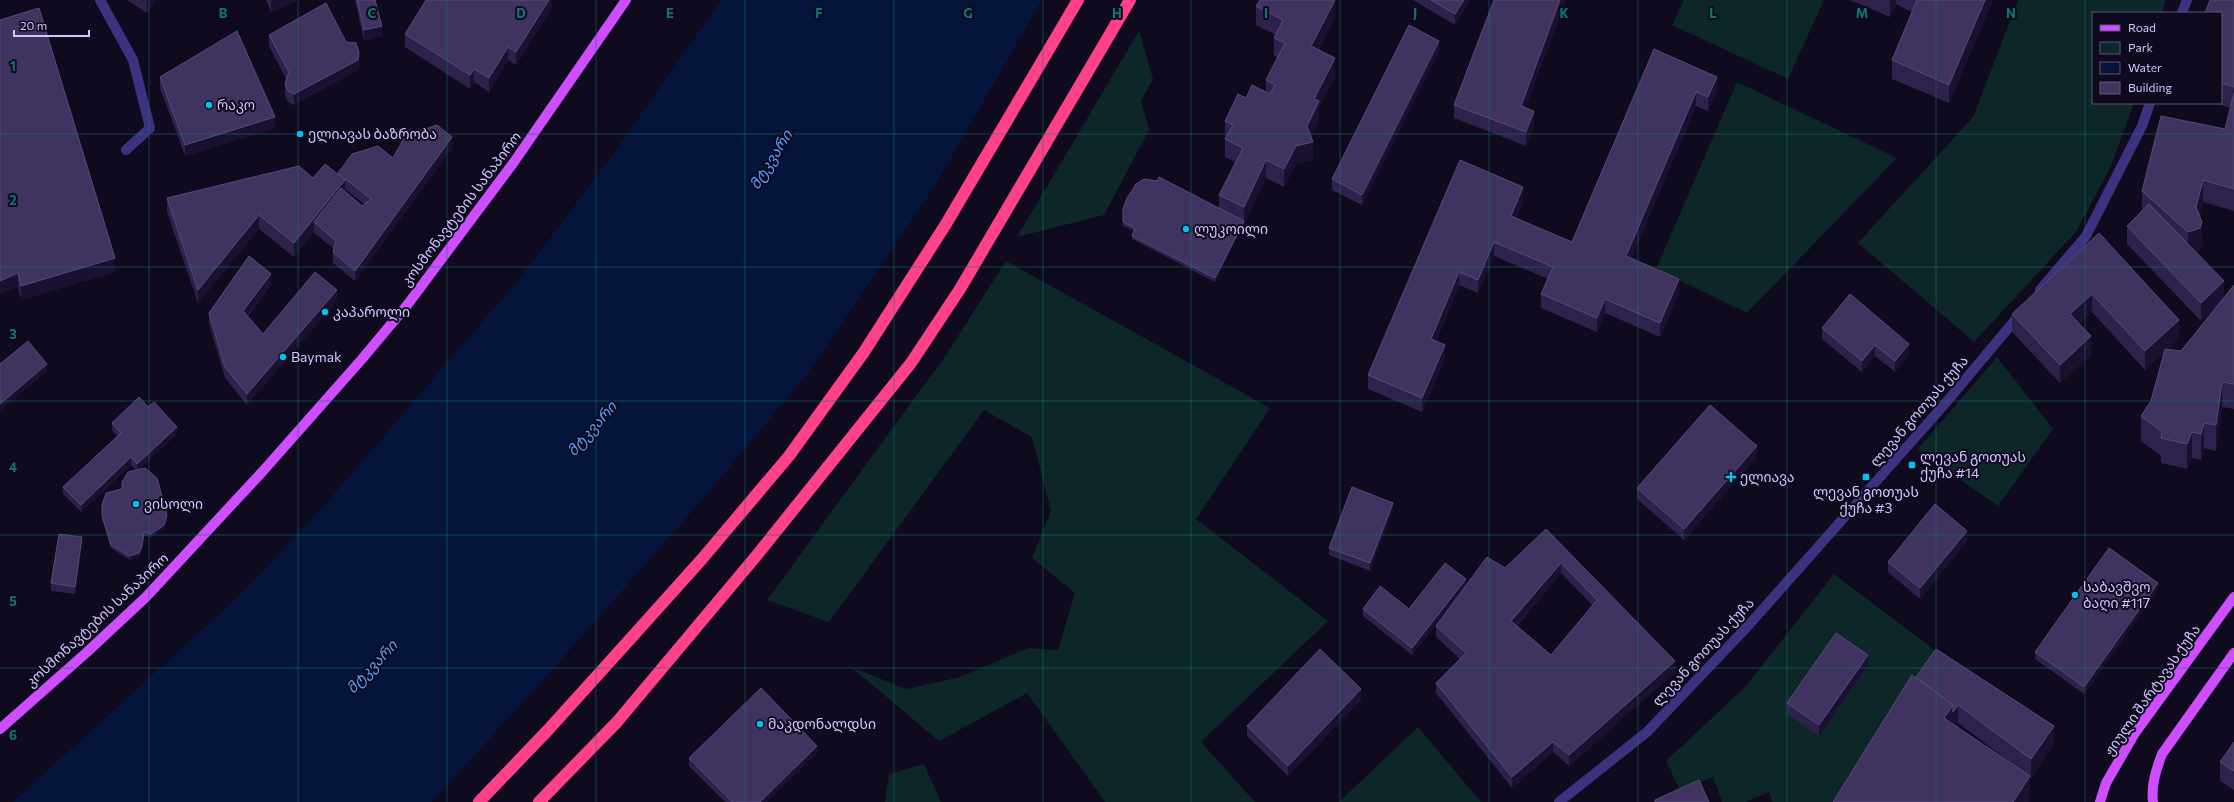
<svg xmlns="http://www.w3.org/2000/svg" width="2234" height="802" viewBox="0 0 2234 802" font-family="Commissioner,'Noto Sans Georgian',sans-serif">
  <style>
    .green { fill: #0d2628 }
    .water { fill: #05143b }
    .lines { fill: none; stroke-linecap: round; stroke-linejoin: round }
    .minor { stroke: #3c3280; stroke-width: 10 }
    .major { stroke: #ce4dff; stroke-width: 10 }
    .highway { stroke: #ff418a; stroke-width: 12 }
    .wall { fill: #2e214c; fill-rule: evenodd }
    .shaded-wall { fill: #1a1131 }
    .building { fill: #403360; stroke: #574a79; fill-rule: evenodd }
    .grid { fill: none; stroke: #0f766e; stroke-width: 1; stroke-opacity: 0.55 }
    .poi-dot { fill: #00c2f1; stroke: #0f0a1d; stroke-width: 1.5 }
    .labels { text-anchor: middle; stroke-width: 4; stroke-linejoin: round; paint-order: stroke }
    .poi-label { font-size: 14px; fill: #d2c6ff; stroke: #0f0a1d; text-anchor: start }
    .street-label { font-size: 14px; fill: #d2c6ff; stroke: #0f0a1d }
    .water-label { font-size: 15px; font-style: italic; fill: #54a0ff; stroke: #0f0a1d }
    .grid-label { font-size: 13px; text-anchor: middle; font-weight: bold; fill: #0f766e; stroke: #0f0a1d; stroke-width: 4; stroke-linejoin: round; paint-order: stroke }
  </style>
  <rect width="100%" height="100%" fill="#0f0a1d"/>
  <g class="green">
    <polygon points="1684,0 1824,0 1788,79 1672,25"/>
    <polygon points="2018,0 2166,0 2162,13 2093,13 2093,103 2134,103 2111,166 2076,232 1974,342 1858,243 1973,117"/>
    <polygon points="1139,31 1153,79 1141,101 1149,130 1104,215 1017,237"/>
    <polygon points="1737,82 1897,158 1747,313 1656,269"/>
    <polygon points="1006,261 1270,408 1196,519 1328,621 1201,742 1255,802 1105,802 1027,693 939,741 851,667 906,689 960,677 1028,648 1058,650 1075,593 1032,558 1051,511 1032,437 984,410 829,622 767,600 946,355"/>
    <polygon points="1997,357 2053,429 1998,506 1917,450"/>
    <polygon points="1834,574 1940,654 1832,802 1772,802 1769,792 1746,802 1722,802 1713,777 1680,790 1666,761 1746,686"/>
    <polygon points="1418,727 1481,802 1339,802"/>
    <polygon points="924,764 941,802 885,802 889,774"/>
  </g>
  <polygon class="water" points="721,0 1042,0 933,189 808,373 696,507 546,677 432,802 13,802 241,594 328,501 520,278 614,153"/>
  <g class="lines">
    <g class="minor">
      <polyline points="100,0 133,60 150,128 126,150"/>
      <polyline points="2182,13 2187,0"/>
      <polyline points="2040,290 2086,236 2142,126 2150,103"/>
      <polyline points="1559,802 1647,732 1747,627 1943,406 2021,313"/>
    </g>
    <g class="major">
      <polyline points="0,729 86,653 146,597 263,471 362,359 408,304 514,162 626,0"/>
      <polyline points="2100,802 2106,783 2135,733 2234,597"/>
      <path d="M2153,802C2151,785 2156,770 2162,754L2234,653"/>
    </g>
    <g class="highway">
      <polyline points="479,802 548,730 632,637 702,559 789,456 864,352 946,224 1078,0"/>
      <polyline points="539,802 617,722 757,555 911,363 960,289 1130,0"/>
    </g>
  </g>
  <g class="wall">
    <polygon points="127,0 156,0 147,13"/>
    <polygon points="266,0 298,0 271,12"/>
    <polygon points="355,0 375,0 382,36 364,41"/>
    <polygon points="552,0 552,8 516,65 508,60 489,92 474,82 470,89 405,47 405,34"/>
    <polygon points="1335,0 1335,17 1319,49 1335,76 1319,107 1319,119 1311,136 1313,160 1296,164 1284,187 1266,178 1215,282 1132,239 1132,236 1134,231 1123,226 1123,209 1219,209 1219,195 1235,162 1225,157 1225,121 1246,98 1266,92 1266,80 1278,58 1274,56 1274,38 1276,35 1256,25 1256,6"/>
    <polygon points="1413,0 1470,0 1455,25"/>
    <polygon points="1494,0 1566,0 1525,108 1534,125 1526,146 1454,118 1454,105"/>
    <polygon points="1850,0 1993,0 1949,103 1892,79 1892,60 1912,12 1896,4 1890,17"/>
    <polygon points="2234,0 2234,211 2203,202 2199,216 2202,245 2200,250 2195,252 2224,298 2234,285 2234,409 2222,407 2216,451 2204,448 2201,460 2192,458 2187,469 2161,463 2161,456 2141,441 2141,416 2151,401 2164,352 2145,370 2092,312 2079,324 2091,355 2060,383 2012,332 2012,314 2099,233 2179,338 2167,349 2181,351 2217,306 2201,321 2127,244 2127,226 2142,211 2142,191 2225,129 2230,108 2215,103 2221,103 2221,13"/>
    <polygon points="0,20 115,272 21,300 18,287 0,294"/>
    <polygon points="269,35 346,42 359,64 358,70 294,105 288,102 285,95 285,84 286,79 269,46"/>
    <polygon points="1654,49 1717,90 1708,111 1696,106 1631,259 1679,293 1660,337 1605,313 1597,332 1541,308 1541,294 1548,279 1494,256 1478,293 1459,285 1436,341 1445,358 1422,412 1368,389 1368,375 1460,160 1523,201 1516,219 1572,242"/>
    <polygon points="1439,51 1362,205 1332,190 1332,179"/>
    <polygon points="160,77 275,128 185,156 160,88"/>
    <path d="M452,148L355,281L333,263V252L334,249L314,233V232L294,257L259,229L198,303L167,212V198L338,175V173L393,158ZM345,189L364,204L362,206L345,191Z"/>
    <polygon points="271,285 248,316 263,334 337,301 247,405 225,378 209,324 209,313"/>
    <polygon points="1822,328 1909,355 1895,372 1875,356 1862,372 1822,339"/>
    <polygon points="148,407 177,434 139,469 167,519 164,529 157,534 151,537 144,536 142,550 139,557 130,560 111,548 102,519 102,505 122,489 136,470 131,465 81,512 63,494 63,487 117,436 112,430 112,423"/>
    <polygon points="1757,457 1684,540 1637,499 1637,488"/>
    <polygon points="1393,510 1370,571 1329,555 1329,548"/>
    <path d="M1546,529L1675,672L1569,766L1553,752L1512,788L1436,693V683L1460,659L1436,637V626L1450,607L1412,655L1363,616V609H1409L1505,568ZM1561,573L1593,606L1551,655L1517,626Z"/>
    <polygon points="1967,541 1920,599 1888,572 1888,562"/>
    <polygon points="82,544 75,594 51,591 51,583"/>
    <polygon points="2158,590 2084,694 2035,659 2035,652"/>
    <polygon points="1868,666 1819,736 1787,714 1787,703"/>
    <path d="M1916,677L2054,744L2031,778L2030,777L2029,802H1833ZM1958,723L2023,772L1956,726Z"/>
    <polygon points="1361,700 1288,776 1247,736 1247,726"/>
    <polygon points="2234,742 2234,790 2220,781 2220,762"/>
    <polygon points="817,753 767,802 725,802 689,766 689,758"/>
  </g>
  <g class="shaded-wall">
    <polygon points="147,0 156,0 147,13"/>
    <polygon points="274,0 298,0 271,12 271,1"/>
    <polygon points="549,0 552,0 552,8 516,65 516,52"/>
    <polygon points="1335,0 1335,17 1311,64 1311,46"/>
    <polygon points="1464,0 1470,0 1455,25 1455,14"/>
    <polygon points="1560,0 1566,0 1521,120 1521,106"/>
    <polygon points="1890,0 1896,0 1896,4 1890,17"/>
    <polygon points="1985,0 1993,0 1949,103 1949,85"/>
    <polygon points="382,26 382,36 364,41 364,30"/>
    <polygon points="1439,41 1439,51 1362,205 1362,195"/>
    <polygon points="508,47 508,60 489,92 489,78"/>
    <polygon points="359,53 359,64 358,70 294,105 294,94"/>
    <polygon points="1335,58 1335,76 1319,107 1319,119 1307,143 1313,142 1313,160 1296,164 1284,187 1284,169 1307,126 1314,99"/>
    <polygon points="474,69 474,82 470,89 470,75"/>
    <polygon points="1717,77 1717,90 1708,111 1708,97"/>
    <polygon points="1696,92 1696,106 1626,270 1626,256"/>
    <polygon points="1534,111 1534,125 1526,146 1526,132"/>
    <polygon points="275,117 275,128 185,156 185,145"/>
    <polygon points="452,137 452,148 355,281 355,271"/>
    <polygon points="1266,160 1266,178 1244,225 1244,207"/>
    <polygon points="345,180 345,194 314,222 314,232 294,257 294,243"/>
    <polygon points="2203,180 2203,202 2196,229 2196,207"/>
    <polygon points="1523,187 1523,201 1511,230 1511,216"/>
    <polygon points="259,215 259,229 198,303 198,290"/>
    <polygon points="1244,221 1244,225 1215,282 1215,278"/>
    <polygon points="2202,222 2202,245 2200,250 2188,254 2188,232"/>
    <polygon points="1494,242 1494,256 1478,293 1478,280"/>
    <polygon points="115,258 115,272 21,300 21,286"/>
    <polygon points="1459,272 1459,285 1431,352 1431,339"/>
    <polygon points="18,273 18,287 0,294 0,281"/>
    <polygon points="271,274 271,285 243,321 243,311"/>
    <polygon points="1679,279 1679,293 1660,337 1660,323"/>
    <polygon points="2224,281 2224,299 2201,321 2201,303"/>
    <polygon points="337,290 337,301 247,405 247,394"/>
    <polygon points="2092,294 2092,312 2070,332 2070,314"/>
    <polygon points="1605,299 1605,313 1597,332 1597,318"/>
    <polygon points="2179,320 2179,338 2145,370 2145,351"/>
    <polygon points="2091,336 2091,355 2060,383 2060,365"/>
    <polygon points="1909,344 1909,355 1895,372 1895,361"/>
    <polygon points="1445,345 1445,358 1422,412 1422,398"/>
    <polygon points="1875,345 1875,356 1862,372 1862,361"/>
    <polygon points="47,364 47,371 0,411 0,404"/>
    <polygon points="2222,382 2222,407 2216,451 2216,425"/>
    <polygon points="2204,423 2204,448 2201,460 2201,434"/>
    <polygon points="177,427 177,434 137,471 137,464"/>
    <polygon points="2192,432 2192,458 2187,469 2187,444"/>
    <polygon points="1757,446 1757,457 1684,540 1684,529"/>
    <polygon points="131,457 131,465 81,512 81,505"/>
    <polygon points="1393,503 1393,510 1370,571 1370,563"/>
    <polygon points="167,515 167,519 164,529 157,534 151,537 151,534"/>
    <polygon points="1967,531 1967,541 1920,599 1920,588"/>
    <polygon points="144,532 142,550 139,557 130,560 130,556"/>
    <polygon points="82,537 82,544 75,594 75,587"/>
    <polygon points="1561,563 1561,573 1511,632 1511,621"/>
    <polygon points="1466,579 1466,587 1412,655 1412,648"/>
    <polygon points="2158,583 2158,590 2084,694 2084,687"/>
    <polygon points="1868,655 1868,666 1819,736 1819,725"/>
    <polygon points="1675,661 1675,672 1569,766 1569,755"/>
    <polygon points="1361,689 1361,700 1288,776 1288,766"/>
    <polygon points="1953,705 1958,705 1958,723 1944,744 1944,718"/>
    <polygon points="2054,726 2054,744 2031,778 2031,759"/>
    <polygon points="1553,742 1553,752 1512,788 1512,777"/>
    <polygon points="817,746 817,753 767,802 760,802"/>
    <polygon points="2030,776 2029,802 2013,802"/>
  </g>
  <g class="building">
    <polygon points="357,0 375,0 382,26 364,30"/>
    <polygon points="426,0 549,0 516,52 508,47 489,78 474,69 470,75 405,34"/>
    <polygon points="1260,0 1335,0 1311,46 1335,58 1314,99 1319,101 1307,126 1313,142 1296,146 1284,169 1266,160 1244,207 1219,195 1243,148 1225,139 1233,125 1225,121 1238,94 1246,98 1252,85 1270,94 1275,85 1266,80 1285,43 1274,38 1283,20 1256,6"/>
    <polygon points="1431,0 1464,0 1455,14"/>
    <polygon points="1494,0 1560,0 1521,106 1534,111 1526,132 1454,105"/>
    <polygon points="1917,0 1985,0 1949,85 1892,60"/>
    <polygon points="2210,0 2234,0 2234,87 2221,83 2221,13 2205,13"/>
    <polygon points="326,3 346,42 356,43 359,53 358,60 294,94 288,91 285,84 289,72 269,35"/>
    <polygon points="39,8 115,258 21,286 18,273 0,281 0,20"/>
    <polygon points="1409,25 1439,41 1362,195 1332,179"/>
    <polygon points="237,31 275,117 185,145 160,77"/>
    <polygon points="1654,49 1717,77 1708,97 1696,92 1626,256 1679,279 1660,323 1605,299 1597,318 1541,294 1553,267 1494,242 1478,280 1459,272 1431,339 1445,345 1422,398 1368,375 1460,160 1523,187 1511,216 1572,242"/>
    <polygon points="2234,93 2234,189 2203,180 2196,207 2202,222 2200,228 2188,232 2142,191 2161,116 2225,129"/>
    <polygon points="437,125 452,137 355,271 333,252 336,241 314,222 341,188 362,206 371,199 338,173 352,154 378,146 393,158 405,136"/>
    <polygon points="325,164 345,180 294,243 259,215 198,290 167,198 299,166 313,178"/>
    <polygon points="1159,177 1244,221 1215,278 1132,236 1135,228 1123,222 1123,209 1127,198 1136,184 1144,179 1157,181"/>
    <polygon points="2149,204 2224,281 2201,303 2127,226"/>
    <polygon points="2099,233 2179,320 2145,351 2092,294 2070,314 2091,336 2060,365 2012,314"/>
    <polygon points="249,256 271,274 243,311 263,334 315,272 337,290 247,394 225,367 209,313"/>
    <polygon points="2234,285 2234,384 2222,382 2216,425 2204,423 2201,434 2192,432 2187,444 2161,438 2162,432 2141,416 2151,401 2165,349 2181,351"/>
    <polygon points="1850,294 1909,344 1895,361 1875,345 1862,361 1822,328"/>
    <polygon points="28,341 47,364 0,404 0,364"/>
    <polygon points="139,397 148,407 154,402 177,427 137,464 131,457 81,505 63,487 121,433 112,423"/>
    <polygon points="1710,405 1757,446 1684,529 1637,488"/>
    <polygon points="145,468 157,478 167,515 164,525 157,530 151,534 144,532 142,546 139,553 130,556 111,545 102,515 102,505 106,493 122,489 122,482 128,472"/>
    <polygon points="1352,487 1393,503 1370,563 1329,548"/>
    <polygon points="1935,504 1967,531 1920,588 1888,562"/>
    <path d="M1546,529L1675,661L1569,755L1553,742L1512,777L1436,683L1466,653L1436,626L1487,557L1505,568ZM1561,563L1597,600L1551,655L1511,621Z"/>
    <polygon points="59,534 82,537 75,587 51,583"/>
    <polygon points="2109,548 2158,583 2084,687 2035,652"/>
    <polygon points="1445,563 1466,579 1412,648 1363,609 1380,586 1409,609"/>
    <polygon points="1836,633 1868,655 1819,725 1787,703"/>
    <polygon points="1320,649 1361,689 1288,766 1247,726"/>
    <polygon points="1936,649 2054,726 2031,759 1958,705 1953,712 1953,705 1916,677"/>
    <polygon points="1912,675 1953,705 1944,718 2030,776 2013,802 1833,802"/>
    <polygon points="761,688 817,746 760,802 732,802 689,758"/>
    <polygon points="2234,742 2234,771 2220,762"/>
    <polygon points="1699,780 1709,802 1655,802 1655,800"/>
  </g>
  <path class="grid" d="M149,0V802M298,0V802M447,0V802M596,0V802M745,0V802M894,0V802M1043,0V802M1191,0V802M1340,0V802M1489,0V802M1638,0V802M1787,0V802M1936,0V802M2085,0V802M0,134H2234M0,267H2234M0,401H2234M0,535H2234M0,668H2234"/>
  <g class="poi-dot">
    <circle cx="209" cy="105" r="4"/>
    <circle cx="300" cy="134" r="4"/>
    <circle cx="1186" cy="229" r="4"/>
    <circle cx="325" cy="312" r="4"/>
    <circle cx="283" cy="357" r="4"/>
    <rect x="1908" y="461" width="8" height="8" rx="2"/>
    <path d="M1729 471h4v4h4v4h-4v4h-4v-4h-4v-4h4z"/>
    <rect x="1862" y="473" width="8" height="8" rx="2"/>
    <circle cx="136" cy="504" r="4"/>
    <circle cx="2075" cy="595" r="4"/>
    <circle cx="760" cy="724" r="4"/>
  </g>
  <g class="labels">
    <g class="poi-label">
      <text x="217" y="110">რაკო</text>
      <text x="308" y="139">ელიავას ბაზრობა</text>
      <text x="1194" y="234">ლუკოილი</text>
      <text x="333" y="317">კაპაროლი</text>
      <text x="291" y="362">Baymak</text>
      <text x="1920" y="462">ლევან გოთუას<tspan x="1920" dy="16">ქუჩა #14</tspan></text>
      <text x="1740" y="482">ელიავა</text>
      <text x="1866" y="497" text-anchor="middle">ლევან გოთუას<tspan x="1866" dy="16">ქუჩა #3</tspan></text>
      <text x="144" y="509">ვისოლი</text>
      <text x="2083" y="592">საბავშვო<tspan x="2083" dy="16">ბაღი #117</tspan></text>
      <text x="768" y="729">მაკდონალდსი</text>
    </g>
    <g class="street-label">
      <text transform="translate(461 209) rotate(-53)" y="5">კოსმონავტების სანაპირო</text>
      <text transform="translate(1919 411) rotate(-49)" y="5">ლევან გოთუას ქუჩა</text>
      <text transform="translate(97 620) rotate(-43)" y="5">კოსმონავტების სანაპირო</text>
      <text transform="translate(1703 652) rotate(-47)" y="5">ლევან გოთუას ქუჩა</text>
      <text transform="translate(2152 690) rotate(-55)" y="5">ჟიული შარტავას ქუჩა</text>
    </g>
    <g class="water-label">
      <text transform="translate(771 160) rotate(-58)" y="5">მტკვარი</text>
      <text transform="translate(592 429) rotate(-49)" y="5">მტკვარი</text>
      <text transform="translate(372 667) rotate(-47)" y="5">მტკვარი</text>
    </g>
  </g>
  <g class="grid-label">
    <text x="223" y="18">B</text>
    <text x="372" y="18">C</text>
    <text x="521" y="18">D</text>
    <text x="670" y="18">E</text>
    <text x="819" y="18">F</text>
    <text x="968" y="18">G</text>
    <text x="1117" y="18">H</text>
    <text x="1266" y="18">I</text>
    <text x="1415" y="18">J</text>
    <text x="1564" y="18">K</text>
    <text x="1713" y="18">L</text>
    <text x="1862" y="18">M</text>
    <text x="2011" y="18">N</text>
    <text x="13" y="71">1</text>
    <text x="13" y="205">2</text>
    <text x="13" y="339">3</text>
    <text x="13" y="472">4</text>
    <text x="13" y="606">5</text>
    <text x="13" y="740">6</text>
  </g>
  <rect x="2092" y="12" width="130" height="92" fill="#0f0a1d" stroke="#5d5577"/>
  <rect x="2100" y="25" width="20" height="6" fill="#ce4dff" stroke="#5d5577"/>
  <text x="2128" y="32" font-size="12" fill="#d2c6ff">Road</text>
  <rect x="2100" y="42" width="20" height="12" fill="#0d2628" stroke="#5d5577"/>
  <text x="2128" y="52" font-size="12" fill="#d2c6ff">Park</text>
  <rect x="2100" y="62" width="20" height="12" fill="#05143b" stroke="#5d5577"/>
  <text x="2128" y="72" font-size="12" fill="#d2c6ff">Water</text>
  <rect x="2100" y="82" width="20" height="12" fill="#403360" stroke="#5d5577"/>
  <text x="2128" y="92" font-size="12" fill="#d2c6ff">Building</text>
  <path d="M14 30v6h75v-6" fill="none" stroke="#d2c6ff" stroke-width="2"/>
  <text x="20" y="30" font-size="12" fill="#d2c6ff" stroke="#0f0a1d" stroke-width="3" paint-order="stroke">20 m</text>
</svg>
